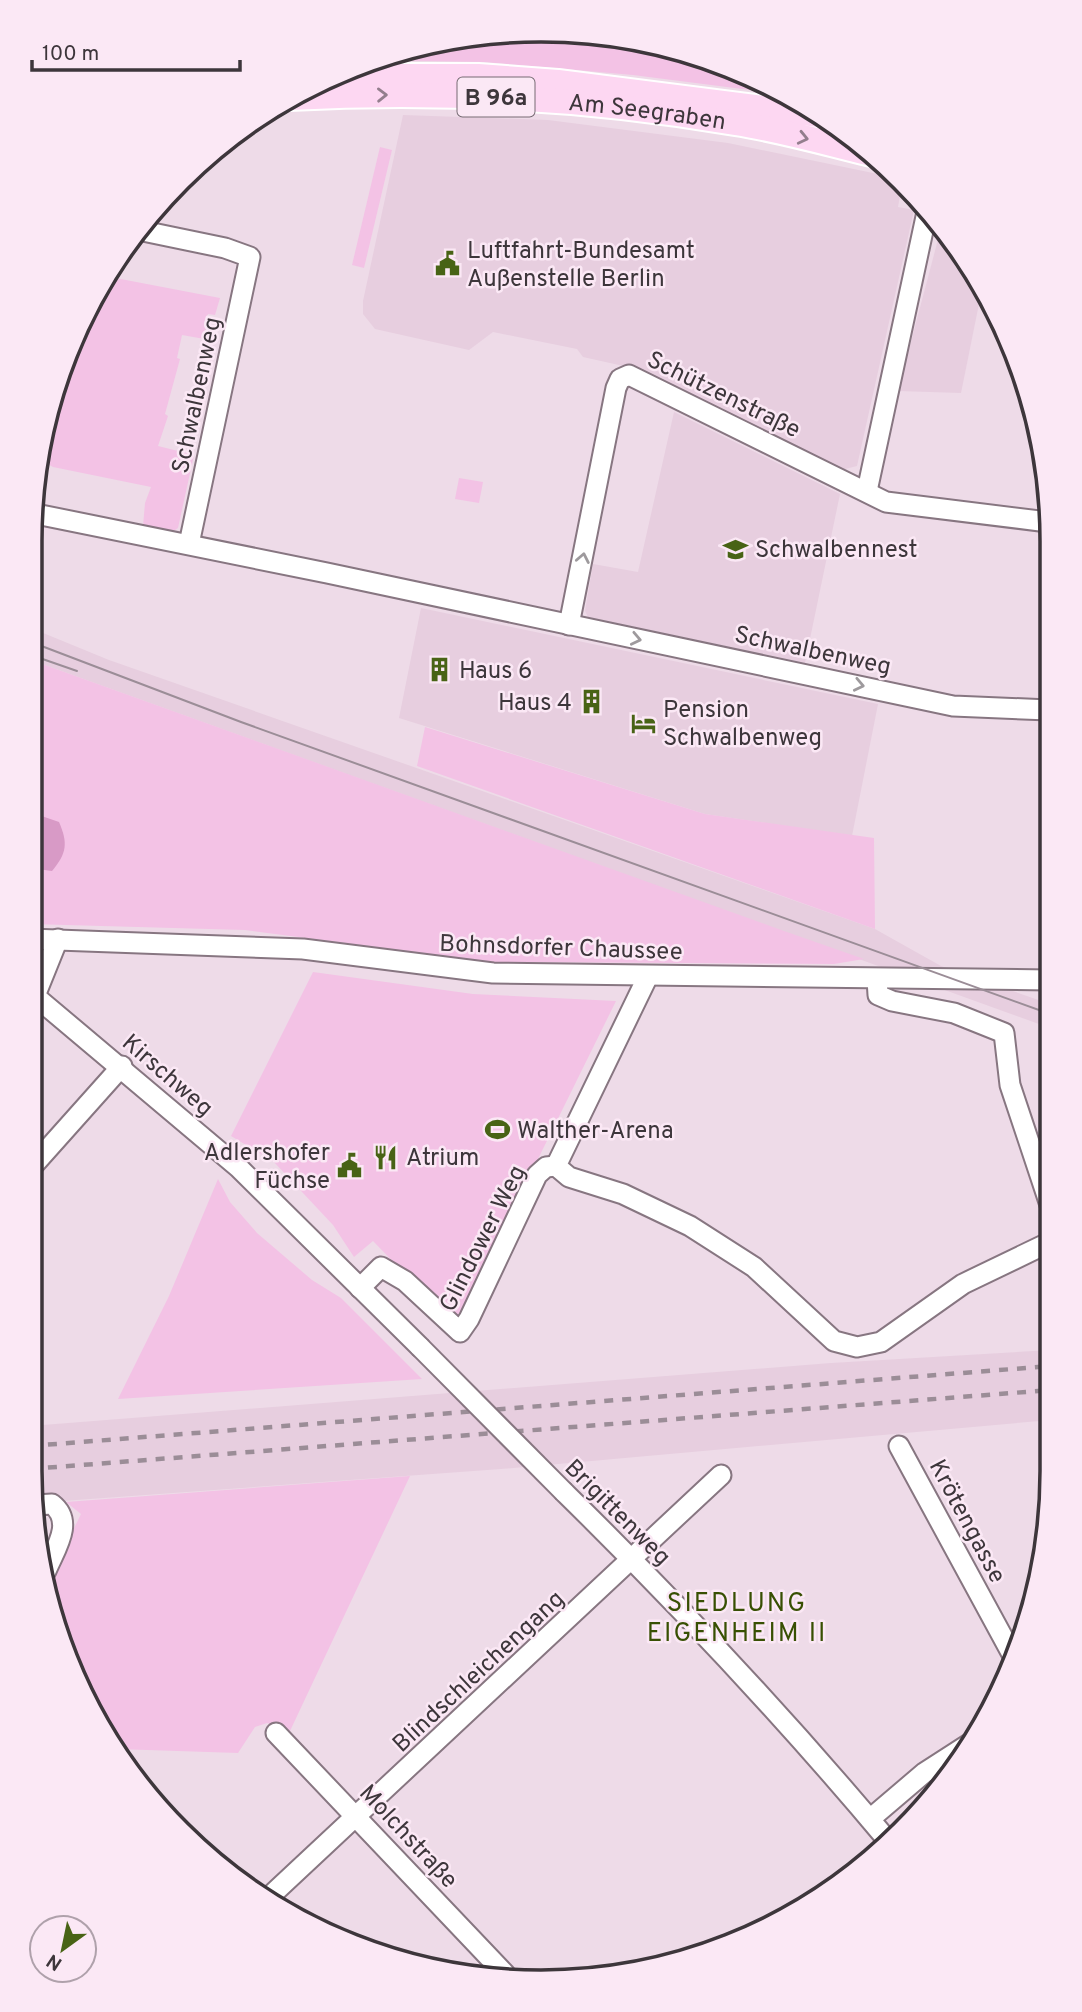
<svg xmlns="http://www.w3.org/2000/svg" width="1082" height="2012" viewBox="0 0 1082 2012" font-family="Overpass,sans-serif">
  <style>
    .built { fill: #e7cedf }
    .green { fill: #f3c2e5 }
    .water { fill: #d89ac6 }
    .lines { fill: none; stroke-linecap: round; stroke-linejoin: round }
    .minor-casing { stroke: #877681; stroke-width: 23 }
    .major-casing { stroke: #fff; stroke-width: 28 }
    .minor { stroke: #fff; stroke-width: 19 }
    .major { stroke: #fdd7f2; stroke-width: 24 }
    .tram { stroke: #9b8d97; stroke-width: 2 }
    .rail { stroke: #9b8d97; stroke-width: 4.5; stroke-dasharray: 9 9; stroke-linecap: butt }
    .minor-bridge-casing { stroke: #877681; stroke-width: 23; stroke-linecap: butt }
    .minor-bridge { stroke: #fff; stroke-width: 19 }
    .oneway { stroke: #937e8d }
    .oneway2 { stroke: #9e9a9d }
    .labels { text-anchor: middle; stroke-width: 5; stroke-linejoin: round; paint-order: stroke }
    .shield { fill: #fbe8f5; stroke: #766b73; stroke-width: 2 }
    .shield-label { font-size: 23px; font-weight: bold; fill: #3d363b }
    .street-label { font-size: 24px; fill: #3d363b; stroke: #fbe8f5 }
    .poi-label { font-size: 24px; fill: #3d363b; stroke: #fbe8f5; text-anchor: start }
    .neighbourhood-label { font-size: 26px; letter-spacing: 2px; fill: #385003; stroke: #fbe8f5 }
    .rim { fill: none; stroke: #3d363b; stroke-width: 3.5 }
  </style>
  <rect width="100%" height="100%" fill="#eedbe8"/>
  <g class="built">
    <polygon points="403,115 548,120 728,143 897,178 902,184 898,207 914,210 857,466 841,470 637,369 583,357 577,349 493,332 469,350 375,329 363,314 363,301"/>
    <polygon points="941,228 966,257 982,289 961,393 898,391"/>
    <polygon points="674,412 840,494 805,663 588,617 585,611 593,564 638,572"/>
    <polygon points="421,608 878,704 852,836 705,814 399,718"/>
    <polygon points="31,628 109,660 875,929 941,966 1050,1004 1050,1028 31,660"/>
    <polygon points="1051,1350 1051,1420 501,1469 35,1503 30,1471 30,1426 831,1363"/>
  </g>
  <g class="green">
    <polygon points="463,38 667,50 706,57 789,95 633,75 484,62 373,60 408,47"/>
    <polygon points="380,147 392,150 364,268 352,265"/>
    <polygon points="105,276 220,298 215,315 208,314 204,326 213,328 210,340 182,335 177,358 180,359 165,414 168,416 158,446 194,455 178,528 172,532 143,526 145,503 151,487 53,467 39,459 47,408 98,286"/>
    <polygon points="459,478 483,482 479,503 455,499"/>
    <polygon points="31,660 784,931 864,959 834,964 491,962 245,930 30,924 31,721 33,719 31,717"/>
    <polygon points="425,727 705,814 874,838 875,929 417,766"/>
    <polygon points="30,948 41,952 42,958 30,978"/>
    <polygon points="313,972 473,994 616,1001 459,1319 442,1312 373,1241 354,1257 333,1225 273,1161 231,1136"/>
    <polygon points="218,1179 230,1202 257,1233 312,1280 341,1298 422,1379 118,1399 169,1296"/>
    <polygon points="410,1476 290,1731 267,1723 255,1727 238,1753 117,1749 57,1636 48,1582 81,1514 66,1502"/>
  </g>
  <path class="water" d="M30,812L59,822C68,843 67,853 52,871L30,868Z"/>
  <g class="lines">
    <defs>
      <g id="minor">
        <polyline points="138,230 225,248 250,257 189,544"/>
        <polyline points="867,491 927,212"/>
        <polyline points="31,513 327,573 953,706 1049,710"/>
        <polyline points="569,625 616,388 620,379 629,375 886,502 1048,522"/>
        <polyline points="30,939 303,949 493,973 1050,980"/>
        <polyline points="648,976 556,1166 569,1177 623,1194 690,1226 754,1267 834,1341 857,1347 881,1342 963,1284 1050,1242"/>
        <polyline points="877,979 878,995 892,1001 954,1013 1004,1033 1010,1085 1050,1205"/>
        <polyline points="30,992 239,1168 420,1347"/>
        <polyline points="35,996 58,939"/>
        <polyline points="30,1169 122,1066"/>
        <polyline points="360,1288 381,1267 405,1281 460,1332 469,1319 537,1175 546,1167 556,1166"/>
        <polyline points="899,1446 1013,1656"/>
        <path d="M564,1492C677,1603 787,1720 889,1842"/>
        <path d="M35,1505L52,1504C75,1522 55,1549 46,1571"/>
        <polyline points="276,1733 505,1974"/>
        <polyline points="870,1819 924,1773 969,1744"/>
        <polyline points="266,1900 721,1475"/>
      </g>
      <g id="major">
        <polyline points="331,76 478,76 558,82 819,115"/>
        <path id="s1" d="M289,98C438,90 588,98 735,123C782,130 829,144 875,155"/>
      </g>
    </defs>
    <use href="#minor" class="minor-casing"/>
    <use href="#major" class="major-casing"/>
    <use href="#minor" class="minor"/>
    <use href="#major" class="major"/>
    <g class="tram">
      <polyline points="31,642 241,722 1050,1014"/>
      <polyline points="31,655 77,671"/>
    </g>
    <g class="rail">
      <polyline points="30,1446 1051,1366"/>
      <polyline points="30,1469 1051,1390"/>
    </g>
    <defs>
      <polyline id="minor-bridge" points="420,1347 564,1492"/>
    </defs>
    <use href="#minor-bridge" class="minor-bridge-casing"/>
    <use href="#minor-bridge" class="minor-bridge"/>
  </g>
  <defs><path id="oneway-chevron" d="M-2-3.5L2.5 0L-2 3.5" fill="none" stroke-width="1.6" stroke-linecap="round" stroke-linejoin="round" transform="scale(1.75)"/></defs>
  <g class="oneway">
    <use href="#oneway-chevron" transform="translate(382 95) rotate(-1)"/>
    <use href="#oneway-chevron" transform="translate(803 138) rotate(13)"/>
  </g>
  <g class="oneway2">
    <use href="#oneway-chevron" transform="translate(583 558) rotate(-79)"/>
    <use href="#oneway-chevron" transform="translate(636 639) rotate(12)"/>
    <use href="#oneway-chevron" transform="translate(859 685) rotate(12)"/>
  </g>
  <defs>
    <symbol id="civic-bare" viewBox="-9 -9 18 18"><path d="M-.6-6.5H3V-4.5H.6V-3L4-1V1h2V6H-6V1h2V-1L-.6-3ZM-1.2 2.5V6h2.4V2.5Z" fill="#486315" stroke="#fbe8f5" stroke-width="2.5" paint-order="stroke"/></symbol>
    <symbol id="school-bare" viewBox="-9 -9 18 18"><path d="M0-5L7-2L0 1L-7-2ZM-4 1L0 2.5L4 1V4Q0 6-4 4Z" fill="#486315" stroke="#fbe8f5" stroke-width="2.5" paint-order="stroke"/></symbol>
    <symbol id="building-bare" viewBox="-9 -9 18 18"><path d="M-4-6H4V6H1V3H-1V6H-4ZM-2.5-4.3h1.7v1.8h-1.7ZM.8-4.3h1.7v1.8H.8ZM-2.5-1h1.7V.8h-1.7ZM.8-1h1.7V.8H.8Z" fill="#486315" stroke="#fbe8f5" stroke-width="2.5" paint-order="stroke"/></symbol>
    <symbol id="hotel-bare" viewBox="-9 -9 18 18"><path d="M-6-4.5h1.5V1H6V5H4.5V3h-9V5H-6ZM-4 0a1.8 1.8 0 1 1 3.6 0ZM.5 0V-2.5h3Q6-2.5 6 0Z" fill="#486315" stroke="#fbe8f5" stroke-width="2.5" paint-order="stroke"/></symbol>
    <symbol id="stadium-bare" viewBox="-9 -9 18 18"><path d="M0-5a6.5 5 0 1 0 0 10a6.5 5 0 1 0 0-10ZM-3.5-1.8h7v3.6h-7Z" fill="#486315" stroke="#fbe8f5" stroke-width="2.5" paint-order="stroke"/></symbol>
    <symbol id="restaurant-bare" viewBox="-9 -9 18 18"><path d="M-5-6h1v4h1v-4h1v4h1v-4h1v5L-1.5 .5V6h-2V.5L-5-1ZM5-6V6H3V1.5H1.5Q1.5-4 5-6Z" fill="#486315" stroke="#fbe8f5" stroke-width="2.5" paint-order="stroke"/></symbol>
  </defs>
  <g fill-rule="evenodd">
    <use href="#civic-bare" x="430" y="246" width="35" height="35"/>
    <use href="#school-bare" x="718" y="532" width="35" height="35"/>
    <use href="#building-bare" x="422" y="652" width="35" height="35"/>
    <use href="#building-bare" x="574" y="684" width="35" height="35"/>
    <use href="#hotel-bare" x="626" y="706" width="35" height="35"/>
    <use href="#stadium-bare" x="480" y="1112" width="35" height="35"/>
    <use href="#restaurant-bare" x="368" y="1140" width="35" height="35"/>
    <use href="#civic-bare" x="332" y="1148" width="35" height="35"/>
  </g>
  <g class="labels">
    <rect class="shield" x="457.5" y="77.5" width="77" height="39" rx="5"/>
    <g class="shield-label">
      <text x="496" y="105">B 96a</text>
    </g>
    <g class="street-label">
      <text dy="8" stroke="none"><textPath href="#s1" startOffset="359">Am Seegraben</textPath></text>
      <text transform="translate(724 394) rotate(26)" y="8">Schützenstraße</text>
      <text transform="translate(196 395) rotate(-78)" y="8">Schwalbenweg</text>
      <text transform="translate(813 650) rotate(12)" y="8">Schwalbenweg</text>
      <text transform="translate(561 947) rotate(2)" y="8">Bohnsdorfer Chaussee</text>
      <text transform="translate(168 1075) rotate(41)" y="8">Kirschweg</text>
      <text transform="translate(482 1238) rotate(-63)" y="8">Glindower Weg</text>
      <text transform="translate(618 1512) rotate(45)" y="8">Brigittenweg</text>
      <text transform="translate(968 1521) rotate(62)" y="8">Krötengasse</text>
      <text transform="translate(478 1671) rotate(-43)" y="8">Blindschleichengang</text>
      <text transform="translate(409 1836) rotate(47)" y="8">Molchstraße</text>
    </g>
    <g class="poi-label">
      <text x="467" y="258">Luftfahrt-Bundesamt<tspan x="467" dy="28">Außenstelle Berlin</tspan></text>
      <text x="755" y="557">Schwalbennest</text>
      <text x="459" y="678">Haus 6</text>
      <text x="572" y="710" text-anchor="end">Haus 4</text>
      <text x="663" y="717">Pension<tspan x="663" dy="28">Schwalbenweg</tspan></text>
      <text x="517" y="1138">Walther-Arena</text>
      <text x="330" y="1160" text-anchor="end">Adlershofer<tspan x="330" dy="28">Füchse</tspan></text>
      <text x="406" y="1165">Atrium</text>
    </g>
    <g class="neighbourhood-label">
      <text x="737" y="1611">SIEDLUNG<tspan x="737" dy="30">EIGENHEIM II</tspan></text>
    </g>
  </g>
  <path d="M0 0H1082V2012H0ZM541 42H541A499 499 0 0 1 1040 541V1471A499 499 0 0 1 541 1970H541A499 499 0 0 1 42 1471V541A499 499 0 0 1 541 42Z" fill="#fbe8f5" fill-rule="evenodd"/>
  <path class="rim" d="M541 42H541A499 499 0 0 1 1040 541V1471A499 499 0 0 1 541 1970H541A499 499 0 0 1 42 1471V541A499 499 0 0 1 541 42Z"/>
  <g transform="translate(63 1949) rotate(213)"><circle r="33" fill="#fbe8f5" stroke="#afa1ab" stroke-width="2"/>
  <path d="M0-5L12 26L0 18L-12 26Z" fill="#486315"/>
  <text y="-10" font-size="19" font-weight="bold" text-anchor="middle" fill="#3d363b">N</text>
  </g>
  <path d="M32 60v10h208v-10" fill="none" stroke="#3d363b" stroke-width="3.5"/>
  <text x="42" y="60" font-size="21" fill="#3d363b" stroke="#fbe8f5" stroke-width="5" paint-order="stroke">100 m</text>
</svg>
